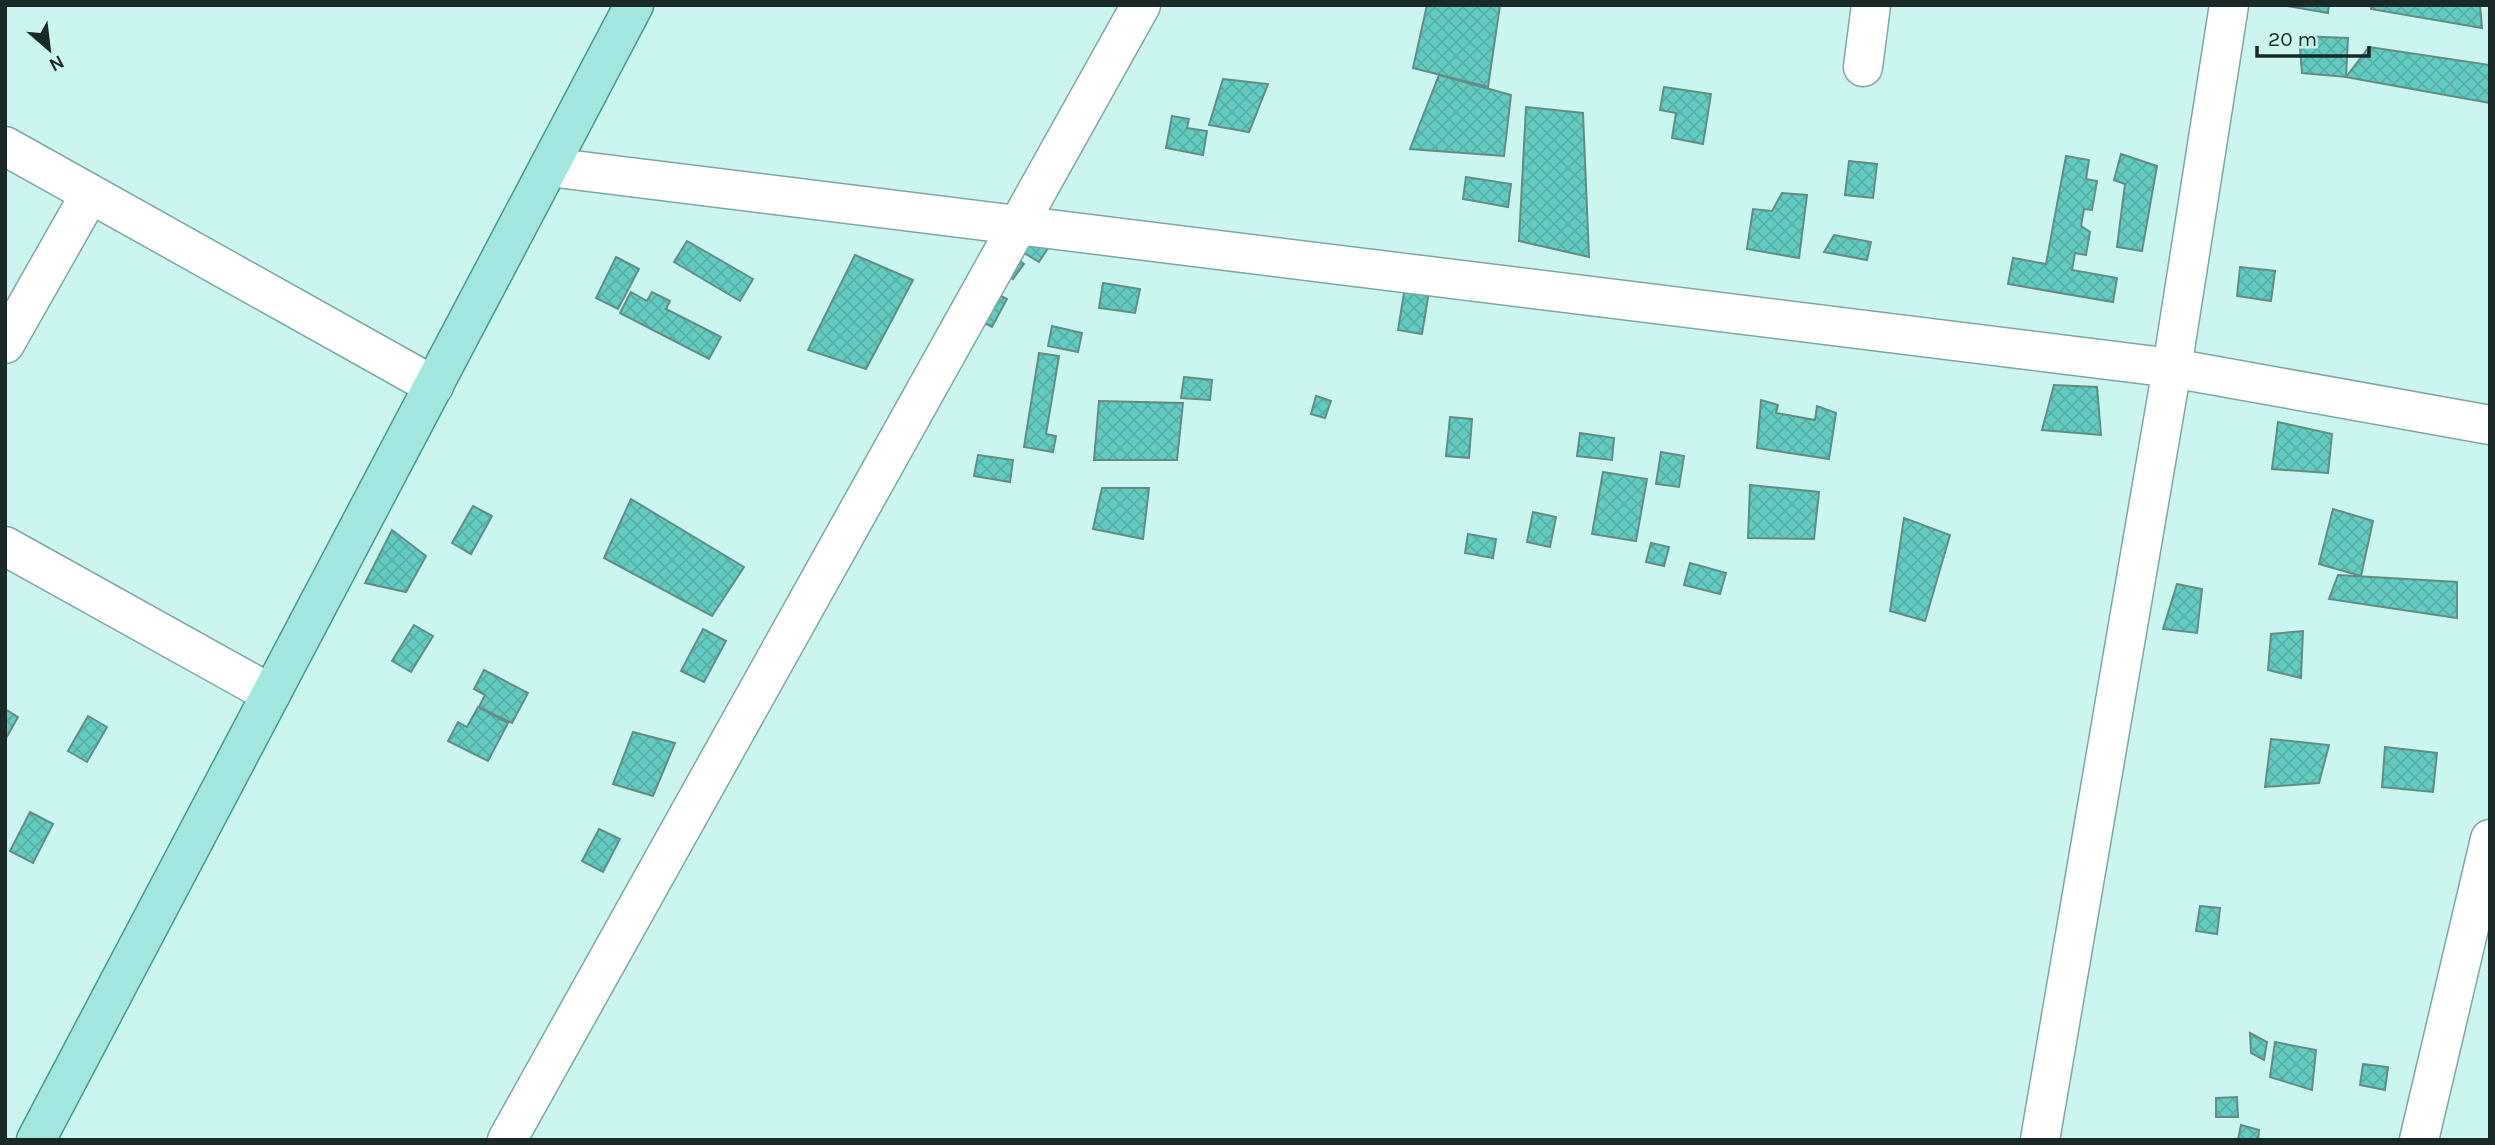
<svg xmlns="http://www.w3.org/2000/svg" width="2495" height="1145" viewBox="0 0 2495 1145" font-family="Karla,sans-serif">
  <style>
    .building { fill: url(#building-cross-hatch); stroke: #648c87; stroke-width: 2 }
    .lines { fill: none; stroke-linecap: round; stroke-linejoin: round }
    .minor-casing { stroke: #7da6a1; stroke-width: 41 }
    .major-casing { stroke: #4b9890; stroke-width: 41 }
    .minor { stroke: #fff; stroke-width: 38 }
    .major { stroke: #a3e5df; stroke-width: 38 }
  </style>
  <defs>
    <pattern id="building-cross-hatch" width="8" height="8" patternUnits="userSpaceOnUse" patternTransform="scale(1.75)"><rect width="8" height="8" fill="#63ccc2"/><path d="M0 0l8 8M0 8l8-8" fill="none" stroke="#55afa7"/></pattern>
  </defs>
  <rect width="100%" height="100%" fill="#cbf6f0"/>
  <g class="building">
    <polygon points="1427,5 1500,5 1488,87 1413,68"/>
    <polygon points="2282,5 2329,5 2328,13"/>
    <polygon points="2372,5 2480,5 2482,28 2371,9"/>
    <polygon points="2299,36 2348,38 2346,77 2302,73"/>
    <polygon points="2369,47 2490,65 2490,103 2346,77"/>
    <polygon points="1439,75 1511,95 1504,156 1410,149"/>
    <polygon points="1223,79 1268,84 1249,132 1209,125"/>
    <polygon points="1664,87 1711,94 1703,144 1672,138 1676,113 1660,110"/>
    <polygon points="1526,107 1583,113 1589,257 1519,241"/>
    <polygon points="1172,116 1189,119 1187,128 1207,131 1203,155 1166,148"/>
    <polygon points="2121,154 2157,166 2142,251 2117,247 2125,184 2114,180"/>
    <polygon points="2066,156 2089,160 2086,179 2097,181 2092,210 2084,209 2081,226 2090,232 2086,255 2075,253 2072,270 2117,278 2113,302 2008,284 2013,258 2046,264"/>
    <polygon points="1849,161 1877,164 1873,198 1845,195"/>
    <polygon points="1466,177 1511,184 1508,207 1463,199"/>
    <polygon points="1782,193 1807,195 1799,258 1747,249 1753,209 1772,211"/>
    <polygon points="1027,231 1050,245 1039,262 1016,248"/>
    <polygon points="1834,235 1871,242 1867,260 1824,252"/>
    <polygon points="687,241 753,279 740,301 674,262"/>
    <polygon points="1008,252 1024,264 1013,279 996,267"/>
    <polygon points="855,255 913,280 866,369 808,350"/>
    <polygon points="616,257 639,269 618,309 596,298"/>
    <polygon points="2240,267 2275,271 2271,301 2237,296"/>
    <polygon points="1406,281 1430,285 1422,334 1398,330"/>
    <polygon points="1103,283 1140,289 1135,313 1099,308"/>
    <polygon points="987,289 1007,299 992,327 973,317"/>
    <polygon points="631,292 647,301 652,292 670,301 666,309 721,337 709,359 620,313"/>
    <polygon points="1052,326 1082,333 1078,352 1048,346"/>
    <polygon points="1039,353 1059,356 1046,434 1056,436 1053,452 1024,447"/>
    <polygon points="1184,377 1212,380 1210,400 1181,398"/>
    <polygon points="2054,385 2097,387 2101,435 2042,430"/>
    <polygon points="1316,396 1331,401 1325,418 1311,414"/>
    <polygon points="1761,400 1778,405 1776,413 1815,420 1817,406 1836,413 1829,459 1757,448"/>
    <polygon points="1099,401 1183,403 1177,460 1094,460"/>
    <polygon points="1450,417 1472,419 1469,458 1446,456"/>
    <polygon points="2278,422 2332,434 2328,473 2272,469"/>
    <polygon points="1580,433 1614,438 1612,460 1577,456"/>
    <polygon points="1661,452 1684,456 1679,487 1656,484"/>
    <polygon points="978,455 1013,460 1010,482 974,476"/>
    <polygon points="1603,472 1647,479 1636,541 1592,534"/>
    <polygon points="1750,485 1819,492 1814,539 1748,538"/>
    <polygon points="1102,488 1149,488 1143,539 1093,529"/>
    <polygon points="631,499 744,567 712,616 604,558"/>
    <polygon points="473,506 492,516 471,554 452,543"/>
    <polygon points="2333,509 2373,521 2361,576 2319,564"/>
    <polygon points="1533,512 1556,517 1550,547 1527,542"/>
    <polygon points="1904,518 1950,535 1925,621 1890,611"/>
    <polygon points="392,530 426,556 406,592 365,583"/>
    <polygon points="1468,534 1496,539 1493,558 1465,553"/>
    <polygon points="1651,543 1669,547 1664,566 1646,562"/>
    <polygon points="1690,563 1726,573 1720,594 1684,585"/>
    <polygon points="2338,575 2457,582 2457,618 2329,599"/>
    <polygon points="2177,584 2202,589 2197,633 2163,629"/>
    <polygon points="414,625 433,636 411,672 392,661"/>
    <polygon points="703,629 726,641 704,682 681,671"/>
    <polygon points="2303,631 2301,678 2268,670 2271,634"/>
    <polygon points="484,670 528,693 512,723 479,707 485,695 474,689"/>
    <polygon points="478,707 508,723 488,761 448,741 458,722 467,727"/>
    <polygon points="5,709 18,717 5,740"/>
    <polygon points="88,716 107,727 87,762 68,751"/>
    <polygon points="633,732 675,743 653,796 613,784"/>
    <polygon points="2271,739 2329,745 2319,783 2265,787"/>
    <polygon points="2385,747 2437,753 2433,792 2382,787"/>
    <polygon points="30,812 53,824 33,863 10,851"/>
    <polygon points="599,829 620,839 603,872 582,861"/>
    <polygon points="2200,906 2220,908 2217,934 2196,931"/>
    <polygon points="2250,1033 2267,1042 2264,1060 2251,1053"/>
    <polygon points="2275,1042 2316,1050 2312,1090 2270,1077"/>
    <polygon points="2363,1064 2388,1067 2385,1090 2360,1085"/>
    <polygon points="2237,1097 2238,1117 2216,1117 2216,1098"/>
    <polygon points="2241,1125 2259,1130 2258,1140 2238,1140"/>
  </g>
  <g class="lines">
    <defs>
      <g id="minor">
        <polyline points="1863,67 1871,5"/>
        <polyline points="5,146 434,386"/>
        <polyline points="549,167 2172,368 2490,425"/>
        <polyline points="5,344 90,194"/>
        <polyline points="5,546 271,694"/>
        <polyline points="507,1140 1141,5"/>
        <polyline points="2040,1140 2172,368 2229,5"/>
        <polyline points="2419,1140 2490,839"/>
      </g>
      <polyline id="major" points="36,1140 634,5"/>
    </defs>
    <use href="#minor" class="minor-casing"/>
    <use href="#major" class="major-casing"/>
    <use href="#minor" class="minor"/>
    <use href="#major" class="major"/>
  </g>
  <rect width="2495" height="1145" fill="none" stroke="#192927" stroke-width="14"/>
  <g transform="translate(49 49) rotate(152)" stroke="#cbf6f0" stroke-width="5" paint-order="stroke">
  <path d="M0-5L12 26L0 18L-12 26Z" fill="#192927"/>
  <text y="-10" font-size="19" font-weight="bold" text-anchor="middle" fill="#192927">N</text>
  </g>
  <path d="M2257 46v10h112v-10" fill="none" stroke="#192927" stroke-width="3.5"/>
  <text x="2268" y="46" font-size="21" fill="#192927" stroke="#cbf6f0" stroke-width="5" paint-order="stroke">20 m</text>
</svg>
